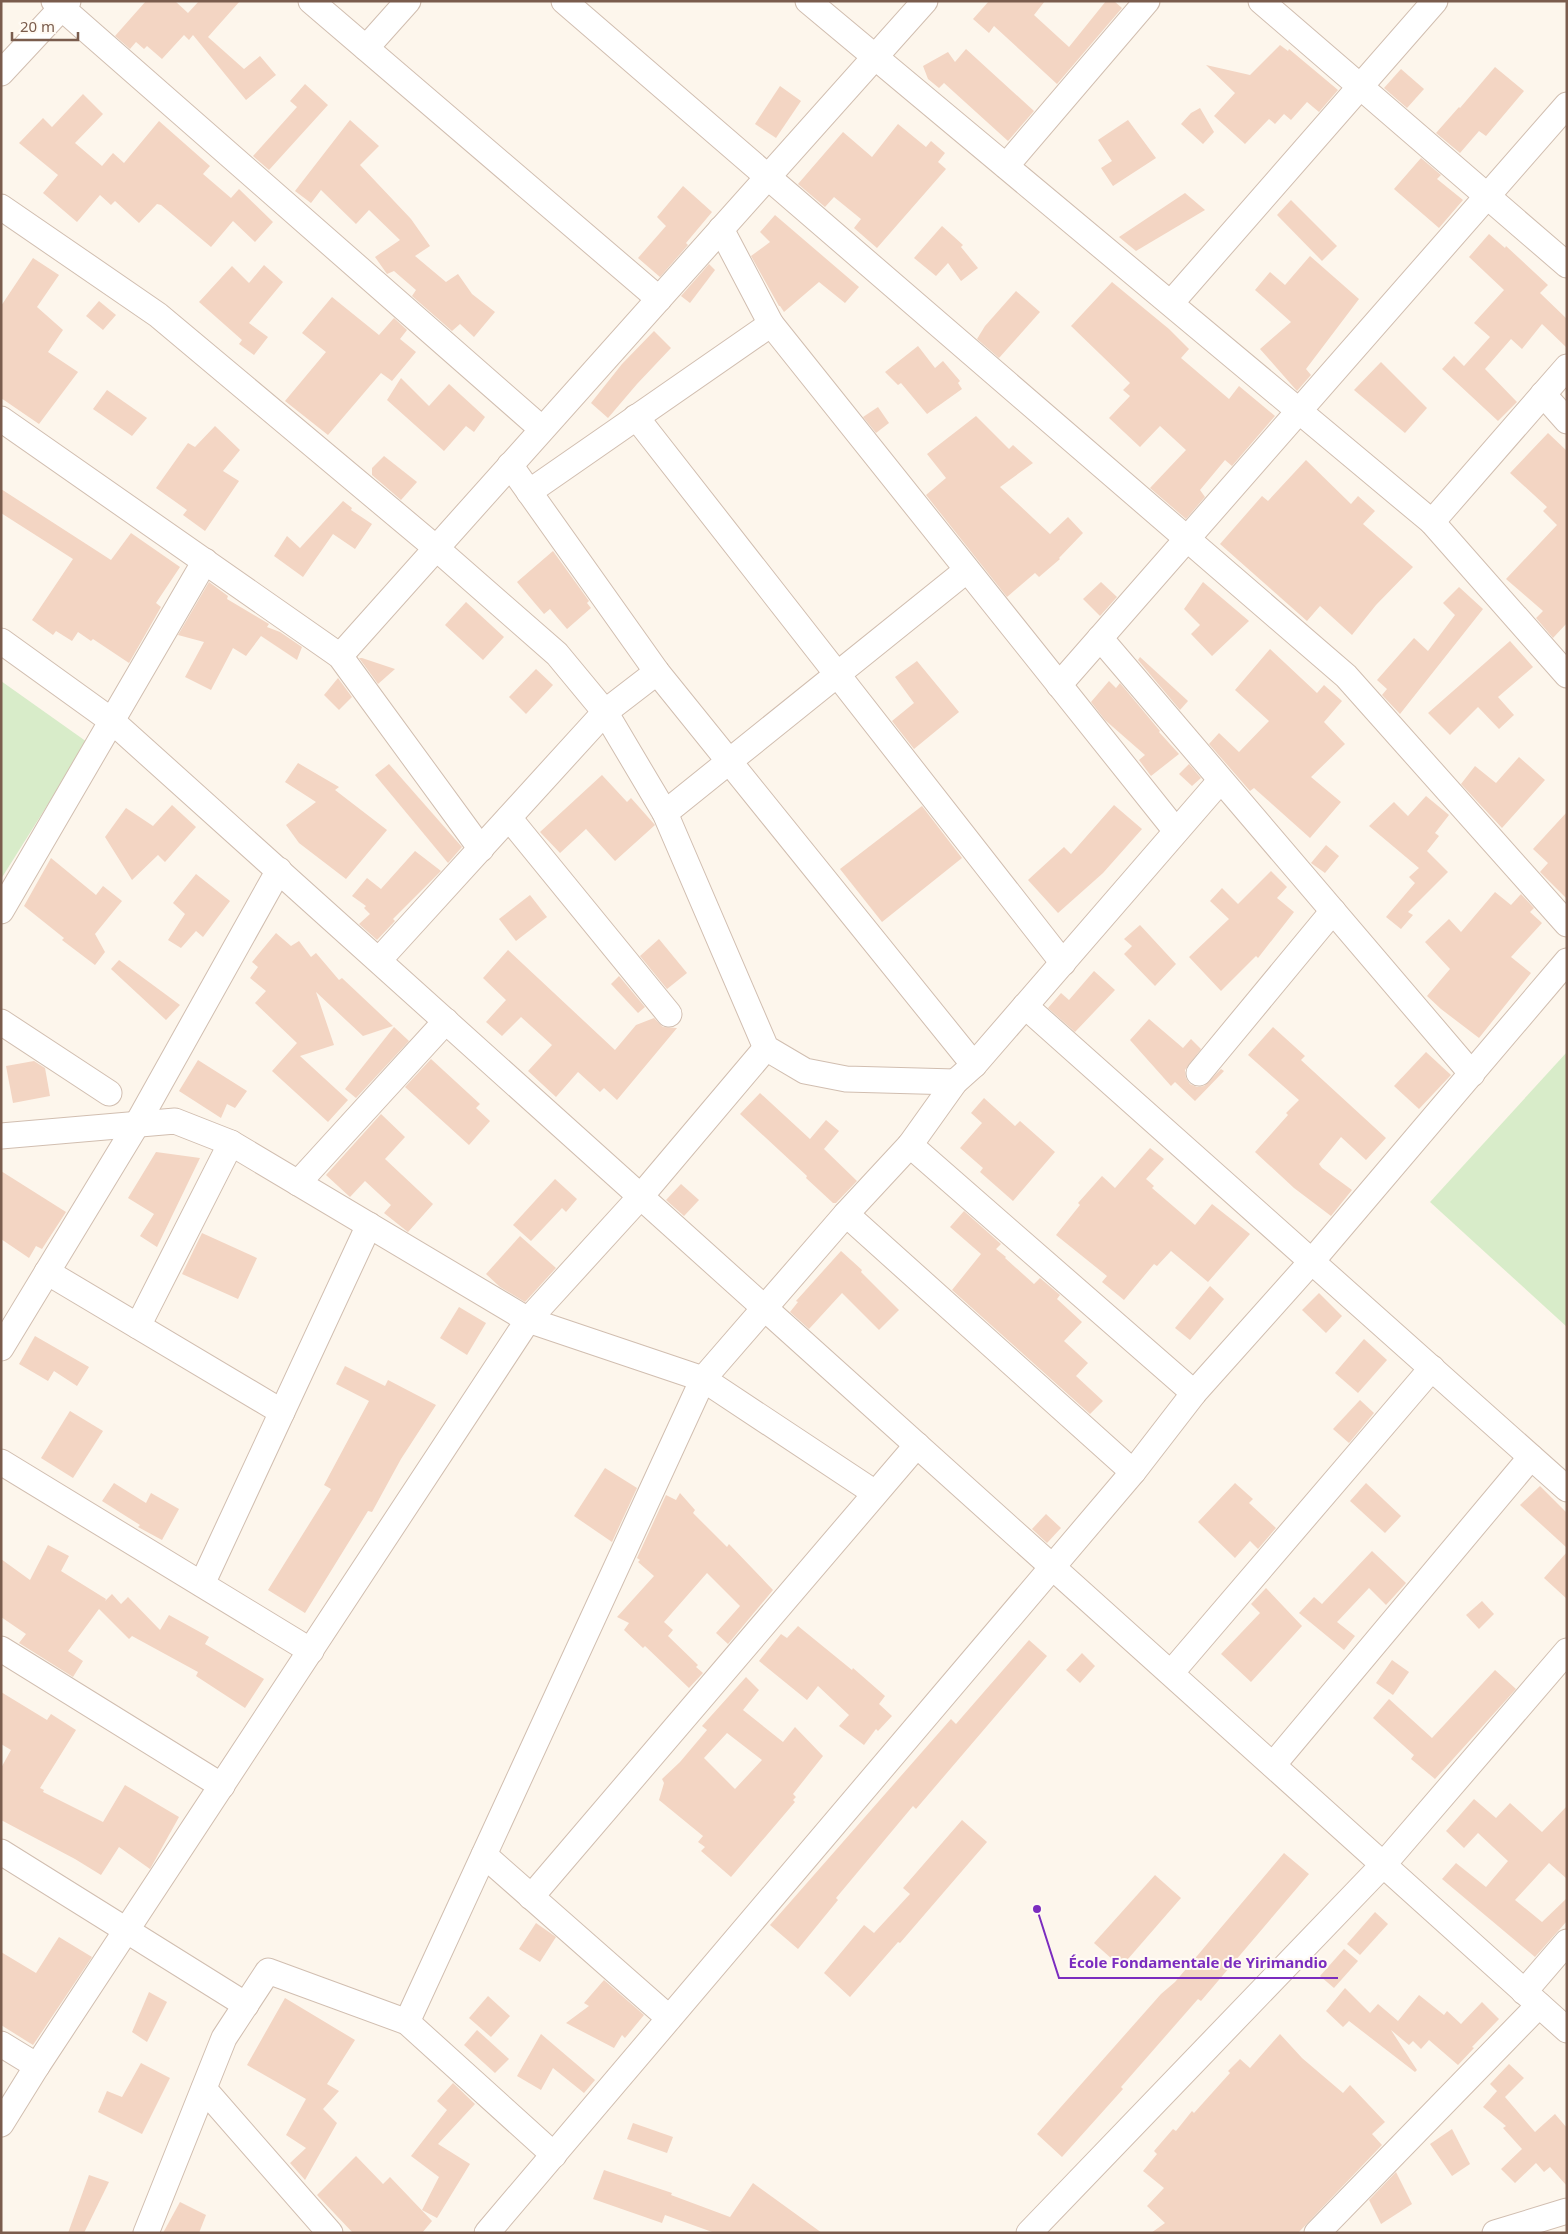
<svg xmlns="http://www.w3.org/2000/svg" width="1568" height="2234" viewBox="0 0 1568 2234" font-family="'Noto Sans',sans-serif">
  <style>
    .green { fill: #d8ecc9 }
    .building { fill: #f3d5c3; fill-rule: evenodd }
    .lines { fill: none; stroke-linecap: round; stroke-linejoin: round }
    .minor-casing { stroke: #d1beb0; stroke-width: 27 }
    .minor { stroke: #fff; stroke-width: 25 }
    .leader { fill: none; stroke: #7b2cbf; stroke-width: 2 }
    .callout-dot { fill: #7b2cbf; stroke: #fffaf3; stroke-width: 2 }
    .callout-label { font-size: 15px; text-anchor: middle; font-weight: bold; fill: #7b2cbf; stroke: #fffaf3; stroke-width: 4; stroke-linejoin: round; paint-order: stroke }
  </style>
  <rect width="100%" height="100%" fill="#fdf6ec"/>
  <g class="green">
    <polygon points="1,681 87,742 1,879"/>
    <polygon points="1567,1052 1567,1327 1430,1202"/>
  </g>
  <g class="building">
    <polygon points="146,1 175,1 188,13 199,1 240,1 208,37 244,69 260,56 276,75 246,100 193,35 189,40 184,35 162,59 147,46 144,49 136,42 130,49 115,36"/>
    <polygon points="989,1 1045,1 1034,15 1069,47 1106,1 1114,1 1122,8 1057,84 994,26 989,33 973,19"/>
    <polygon points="1280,45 1288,51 1289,49 1338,90 1319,112 1307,102 1291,120 1284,114 1275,124 1269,119 1245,144 1214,116 1235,93 1206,65 1250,75"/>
    <polygon points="966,49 1034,111 1008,141 944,83 939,88 928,79 923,66 948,52 955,62"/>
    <polygon points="1495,67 1524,91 1486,136 1479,131 1460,153 1436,133 1459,107 1460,108"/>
    <polygon points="1401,69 1424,89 1407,108 1384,88"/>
    <polygon points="305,84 328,105 269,170 253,156 297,107 290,101"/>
    <polygon points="780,86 801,101 776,138 755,124"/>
    <polygon points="83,94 103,114 75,143 102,166 113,153 124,163 159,121 210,166 203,174 231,198 239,189 273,222 255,242 233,221 211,247 161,205 157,204 139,223 115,201 111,205 100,195 77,222 43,193 58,175 19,143 43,118 52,127"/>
    <polygon points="1200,108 1214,132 1203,144 1181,124 1191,113"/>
    <polygon points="350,120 379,146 360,165 411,219 430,246 415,256 446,282 458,274 472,294 495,312 474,337 460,324 452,331 412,296 416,290 394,271 387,274 375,257 400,240 369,210 356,224 321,190 311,203 295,191"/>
    <polygon points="1128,120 1156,158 1113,186 1101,168 1112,161 1098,140"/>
    <polygon points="898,124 926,147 931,141 945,153 938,162 946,169 877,248 854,228 861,219 834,197 825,207 798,184 843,132 872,157"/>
    <polygon points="1421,158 1441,175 1437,179 1463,200 1439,228 1394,189"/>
    <polygon points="683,186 712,212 686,243 688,245 660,277 638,258 666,226 657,217"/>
    <polygon points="1185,193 1205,210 1136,251 1119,237"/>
    <polygon points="1291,200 1337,246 1322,261 1277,215"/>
    <polygon points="775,215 859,287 845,303 819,282 784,312 780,306 779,306 751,256 770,242 760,232"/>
    <polygon points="942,226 963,245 961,247 978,268 961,281 948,263 936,276 914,258"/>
    <polygon points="1489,234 1505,248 1506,246 1548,285 1540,293 1567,319 1567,348 1542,324 1522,349 1511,339 1485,369 1517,402 1498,421 1442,369 1454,356 1464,366 1490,337 1474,323 1504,290 1469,257"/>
    <polygon points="1310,256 1359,299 1306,369 1311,375 1297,391 1260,349 1291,322 1255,290 1270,272 1285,285"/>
    <polygon points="33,258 59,275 37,307 63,330 48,352 78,372 39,424 1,398 1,306"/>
    <polygon points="709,264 715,270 690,303 681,296"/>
    <polygon points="264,265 283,282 249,323 268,337 254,355 239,344 242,340 199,302 232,266 249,283"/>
    <polygon points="1112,282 1169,329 1189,349 1181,358 1229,399 1239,386 1275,416 1232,466 1225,460 1200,490 1205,497 1186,519 1150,488 1186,450 1160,426 1140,447 1109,418 1130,396 1123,390 1130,383 1071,326"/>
    <polygon points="1016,291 1040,312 999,358 977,339 985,326"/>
    <polygon points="332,297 379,335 394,318 407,330 400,339 416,352 392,381 381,373 328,435 285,401 326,352 302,333"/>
    <polygon points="99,301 116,315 103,330 86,316"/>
    <polygon points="654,331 671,348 637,384 608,418 591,403 622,364"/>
    <polygon points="918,346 935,368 943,361 960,381 958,383 962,389 927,414 901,383 898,385 885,372"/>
    <polygon points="1381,362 1427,408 1405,433 1354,390"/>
    <polygon points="401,378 429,406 449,384 485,417 474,432 466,426 444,451 387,400"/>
    <polygon points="107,390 147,418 132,436 93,409"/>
    <polygon points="878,407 889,423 876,433 863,417"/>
    <polygon points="976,416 1009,449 1013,445 1033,463 1000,487 1050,534 1068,517 1083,533 1059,558 1060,559 1039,577 1035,573 1007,597 926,495 946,478 927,454"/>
    <polygon points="215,426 240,450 223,471 239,481 205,531 183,515 187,510 156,488 188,443 195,447"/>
    <polygon points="1548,433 1567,451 1567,623 1553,638 1536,618 1543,611 1506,579 1557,525 1543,511 1547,507 1510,473"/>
    <polygon points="384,456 417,482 401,500 372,475 372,468"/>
    <polygon points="1306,460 1351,504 1358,496 1375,511 1363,524 1413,567 1376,605 1352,635 1320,606 1307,621 1220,544 1262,496 1268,501"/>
    <polygon points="1,489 111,560 131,533 180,567 156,603 161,607 129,663 93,639 91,641 78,632 72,641 56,631 53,635 32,620 73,559 1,513"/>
    <polygon points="343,501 352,508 351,510 372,524 355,549 333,534 303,577 274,556 287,536 300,548"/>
    <polygon points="553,551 589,601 587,603 591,608 567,629 550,609 544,614 517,582"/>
    <polygon points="209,582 228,596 227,599 269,624 267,627 280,632 302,647 297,660 261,636 246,656 233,648 211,690 185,677 204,642 178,635"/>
    <polygon points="1101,582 1117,597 1100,616 1083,599"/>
    <polygon points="1203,582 1249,621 1212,656 1191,634 1200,625 1184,609"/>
    <polygon points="1459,587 1483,609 1400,714 1382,695 1387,689 1377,680 1414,638 1428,651 1455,615 1443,603"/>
    <polygon points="466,602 504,637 483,660 445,625"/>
    <polygon points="1510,641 1533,667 1498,697 1514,715 1499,729 1478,707 1450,735 1428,713"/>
    <polygon points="1270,649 1317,693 1324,685 1342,701 1324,722 1345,744 1311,777 1341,802 1310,838 1254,788 1250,791 1209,744 1219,733 1239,752 1269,721 1235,690"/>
    <polygon points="1140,657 1188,701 1180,710 1138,660"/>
    <polygon points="359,658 362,658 395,669 378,684"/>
    <polygon points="917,661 959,712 914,749 892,721 914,703 895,677"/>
    <polygon points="536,669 553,685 526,714 509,697"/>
    <polygon points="338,678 352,697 339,710 324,695"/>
    <polygon points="1109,681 1116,688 1120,683 1160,731 1159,732 1179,754 1151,776 1139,760 1145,755 1105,720 1091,702"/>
    <polygon points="1519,757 1545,780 1502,828 1461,784 1475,766 1496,783"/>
    <polygon points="298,763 339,787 335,790 387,830 346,879 299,843 286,825 316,802 285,782"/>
    <polygon points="389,764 462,847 448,863 375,775"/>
    <polygon points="1189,764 1201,778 1192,786 1179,774"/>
    <polygon points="602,775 627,802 631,798 655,825 615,861 586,829 560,853 540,832"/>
    <polygon points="1426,796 1449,815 1435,833 1439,836 1427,851 1448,872 1408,912 1413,915 1401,929 1386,917 1415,883 1409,877 1419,868 1369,826 1394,802 1408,816"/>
    <polygon points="172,805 196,827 165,862 158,855 132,880 105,837 126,808 153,826"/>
    <polygon points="1114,805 1142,829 1103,873 1058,913 1028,880 1064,847 1071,854"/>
    <polygon points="922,806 962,858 882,922 840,869"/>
    <polygon points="1567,812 1567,899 1540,872 1548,863 1533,849"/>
    <polygon points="1326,845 1339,856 1325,873 1311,863"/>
    <polygon points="415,851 441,871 393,919 395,921 377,940 359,924 370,914 364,908 366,906 352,896 367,878 381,889"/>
    <polygon points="51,858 96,895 103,886 122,901 95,934 105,952 95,965 62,940 64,938 24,906"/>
    <polygon points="1271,871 1287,887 1277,898 1294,912 1258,958 1256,956 1221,991 1189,957 1229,919 1210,901 1222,888 1238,904"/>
    <polygon points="196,874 230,901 203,937 196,931 181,948 168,940 185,914 173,903"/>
    <polygon points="1495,892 1511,905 1521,894 1534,908 1530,912 1542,923 1511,957 1531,973 1479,1038 1441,1009 1427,996 1450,969 1425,942 1449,919 1461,932"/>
    <polygon points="530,895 547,917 516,941 499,919"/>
    <polygon points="1140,925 1176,964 1155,986 1124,954 1132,946 1124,939"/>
    <polygon points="276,933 291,946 299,941 311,957 316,953 339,980 342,978 393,1026 363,1036 316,992 334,1045 300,1056 348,1100 328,1122 272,1071 297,1043 255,1003 266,991 250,978 258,967 252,962"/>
    <polygon points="659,939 687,973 667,989 640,956"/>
    <polygon points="508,950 615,1050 636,1025 654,1018 663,1027 677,1028 617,1100 604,1088 600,1092 578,1072 556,1097 528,1071 552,1045 521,1017 502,1036 486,1022 506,1000 483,978"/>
    <polygon points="119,960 180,1005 166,1020 111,969"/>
    <polygon points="1094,971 1115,990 1075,1032 1048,1008 1061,993 1069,1000"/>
    <polygon points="619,976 645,1007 638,1013 611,984"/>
    <polygon points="1149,1019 1183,1048 1191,1039 1201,1049 1185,1070 1186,1078 1190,1084 1197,1087 1204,1086 1221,1069 1224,1071 1195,1101 1175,1082 1171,1086 1130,1040"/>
    <polygon points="394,1027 409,1041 356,1098 345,1089"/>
    <polygon points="1273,1027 1305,1056 1301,1060 1386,1138 1366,1160 1341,1137 1319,1164 1322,1168 1352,1190 1331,1216 1294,1188 1255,1152 1288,1115 1286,1113 1299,1100 1248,1055"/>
    <polygon points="1426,1052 1451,1075 1419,1109 1394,1086"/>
    <polygon points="431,1059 480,1104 476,1108 490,1121 469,1145 405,1087"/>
    <polygon points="198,1060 247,1091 235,1108 227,1104 221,1118 179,1091"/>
    <polygon points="34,1061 45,1068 50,1096 13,1103 6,1066"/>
    <polygon points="760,1093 810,1139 826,1120 839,1131 824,1149 857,1181 836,1203 833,1203 806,1178 807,1176 740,1114"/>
    <polygon points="984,1098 1015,1126 1020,1121 1055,1152 1013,1201 980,1172 983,1168 960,1148 982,1123 971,1113"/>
    <polygon points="381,1114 405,1137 385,1159 433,1204 408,1232 384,1213 391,1205 365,1181 350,1197 326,1175"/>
    <polygon points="1150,1148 1164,1159 1146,1179 1154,1186 1152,1188 1195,1225 1212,1204 1250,1234 1208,1282 1171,1251 1157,1266 1154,1264 1124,1300 1102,1282 1107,1276 1056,1235 1080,1205 1078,1203 1102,1176 1115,1188"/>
    <polygon points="156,1152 200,1158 157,1247 140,1236 154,1214 128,1198"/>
    <polygon points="1,1171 66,1212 42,1249 36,1246 29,1258 1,1239"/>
    <polygon points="555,1179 577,1199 566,1212 562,1208 531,1241 513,1225"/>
    <polygon points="681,1184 699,1200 684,1216 666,1200"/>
    <polygon points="964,1211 1001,1244 996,1249 1006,1257 1005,1258 1034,1284 1040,1278 1060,1295 1057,1299 1082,1322 1064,1341 1088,1363 1076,1376 1103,1401 1090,1414 952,1290 981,1254 950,1227"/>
    <polygon points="202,1233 257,1258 238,1299 182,1274"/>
    <polygon points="520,1236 556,1268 525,1302 500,1287 486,1274"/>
    <polygon points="841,1251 862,1270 861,1272 899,1310 879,1330 842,1293 809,1329 790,1312 798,1302 796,1301"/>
    <polygon points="1210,1286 1224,1299 1190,1340 1175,1328"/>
    <polygon points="1319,1293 1342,1316 1326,1333 1302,1310"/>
    <polygon points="459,1307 486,1323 467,1355 440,1338"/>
    <polygon points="35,1336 89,1367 77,1386 54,1371 48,1381 19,1364"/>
    <polygon points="1364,1339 1387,1360 1358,1393 1335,1373"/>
    <polygon points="345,1366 385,1386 388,1380 436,1405 401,1459 372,1512 368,1511 305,1613 268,1590 331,1489 324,1485 369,1401 336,1384"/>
    <polygon points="1360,1400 1374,1413 1349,1443 1333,1429"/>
    <polygon points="70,1411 103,1431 73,1478 41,1458"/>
    <polygon points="605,1468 637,1488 612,1542 574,1516"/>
    <polygon points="114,1483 146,1503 151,1493 179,1509 162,1540 138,1527 140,1525 102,1501"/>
    <polygon points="1235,1483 1253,1499 1249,1503 1276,1528 1258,1549 1250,1541 1235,1558 1198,1522"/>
    <polygon points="1366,1483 1401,1516 1385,1533 1350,1501"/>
    <polygon points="1540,1486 1567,1513 1567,1548 1520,1505"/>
    <polygon points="680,1493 695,1510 693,1513 727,1547 729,1544 773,1590 728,1644 716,1633 740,1606 707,1573 664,1622 673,1630 668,1636 698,1665 696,1667 703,1673 689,1688 645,1646 643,1648 624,1630 629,1623 617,1617 654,1576 638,1562 640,1560 637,1558 666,1495 676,1500"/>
    <polygon points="1046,1514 1061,1528 1047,1543 1032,1529"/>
    <polygon points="48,1545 69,1556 61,1571 106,1599 105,1601 112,1594 121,1604 128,1597 160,1630 169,1615 209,1637 205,1644 264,1679 245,1708 196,1676 198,1672 132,1636 129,1639 99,1609 68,1651 83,1661 73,1677 19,1643 26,1634 1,1617 1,1559 30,1580"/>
    <polygon points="1372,1551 1406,1583 1386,1605 1369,1588 1337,1622 1355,1636 1344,1650 1299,1613 1314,1597 1322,1604"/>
    <polygon points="1567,1552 1567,1599 1544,1578"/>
    <polygon points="1266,1588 1302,1626 1251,1682 1221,1654 1260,1613 1251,1604"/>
    <polygon points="1482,1601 1494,1614 1479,1629 1466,1615"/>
    <polygon points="798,1626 852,1670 853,1668 885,1696 879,1704 892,1716 878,1731 876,1729 864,1745 839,1726 849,1715 818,1686 807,1700 759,1661 781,1634 787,1638"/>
    <polygon points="1029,1640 1047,1656 916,1809 913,1806 836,1898 838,1900 798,1949 770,1925 951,1719 956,1724"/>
    <polygon points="1082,1653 1095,1666 1080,1683 1066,1670"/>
    <polygon points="1392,1660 1409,1672 1393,1695 1376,1683"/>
    <polygon points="1495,1670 1516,1689 1435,1779 1411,1759 1414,1755 1373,1718 1389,1699 1432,1738"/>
    <path d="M746,1677L759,1690L743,1710L783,1742L795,1727L823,1756L793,1794L796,1797L793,1800L795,1802L731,1877L701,1851L705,1847L698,1842L703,1836L659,1800L664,1783L662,1779L680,1762L707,1730L702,1726ZM727,1733L762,1760L735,1789L704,1758Z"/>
    <polygon points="1,1692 47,1720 51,1714 76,1730 40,1788 44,1790 43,1792 103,1822 125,1785 179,1817 150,1869 119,1847 101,1875 75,1859 1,1820 1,1768 11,1750 1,1744"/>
    <polygon points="1474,1799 1496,1818 1510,1803 1542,1832 1567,1806 1567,1879 1549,1863 1515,1900 1542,1922 1567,1898 1567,1921 1535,1957 1442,1879 1456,1863 1486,1887 1508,1861 1478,1833 1464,1848 1446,1831"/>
    <polygon points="962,1820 987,1842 900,1943 898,1942 850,1997 824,1973 864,1925 874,1933 910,1894 903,1888"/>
    <polygon points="1284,1853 1309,1874 1201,2001 1198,1999 1121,2087 1123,2089 1062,2157 1037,2134 1161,1994 1175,1982"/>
    <polygon points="1155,1875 1181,1898 1121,1967 1094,1943"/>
    <polygon points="1375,1912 1388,1924 1360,1955 1347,1944"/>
    <polygon points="536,1923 556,1937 540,1962 519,1949"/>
    <polygon points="59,1937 92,1957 33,2045 1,2025 1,1952 36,1973"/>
    <polygon points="1344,1949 1358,1961 1334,1988 1320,1976"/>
    <polygon points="604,1980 644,2015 625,2038 622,2035 614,2048 566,2023 589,2006 584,2003"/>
    <polygon points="1345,1988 1370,2013 1378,2004 1398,2021 1419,1995 1444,2015 1447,2011 1461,2024 1482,2002 1499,2019 1472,2047 1474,2048 1458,2065 1429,2040 1421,2049 1413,2041 1409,2045 1391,2030 1417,2070 1415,2072 1349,2021 1343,2027 1326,2011"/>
    <polygon points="149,1992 167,2002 147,2042 132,2032"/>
    <polygon points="488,1996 510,2016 491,2037 469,2018"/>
    <polygon points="285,1998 355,2040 327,2084 339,2091 323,2109 337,2123 305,2180 290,2163 306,2148 286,2135 306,2099 247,2065"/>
    <polygon points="477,2030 509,2059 495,2073 464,2045"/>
    <polygon points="541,2034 595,2080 584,2093 553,2068 541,2090 517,2076"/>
    <polygon points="1280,2034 1302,2058 1343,2093 1350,2085 1385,2122 1372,2134 1382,2145 1298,2233 1151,2233 1165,2223 1147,2206 1164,2188 1143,2171 1157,2154 1154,2151 1173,2129 1176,2131 1192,2111 1194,2113 1230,2073 1228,2071 1240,2059 1250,2068"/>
    <polygon points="141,2063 170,2078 142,2134 98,2112 107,2091 122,2097"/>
    <polygon points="1509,2064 1524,2078 1505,2097 1535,2132 1555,2114 1567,2128 1567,2186 1550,2167 1544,2172 1536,2163 1515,2183 1501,2169 1522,2149 1503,2128 1506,2126 1483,2107 1497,2091 1490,2084"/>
    <polygon points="453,2083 475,2104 438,2144 470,2164 437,2218 422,2210 439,2177 411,2156 447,2110 437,2101"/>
    <polygon points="633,2123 673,2137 667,2153 627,2139"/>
    <polygon points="1452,2129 1470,2164 1452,2176 1430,2144"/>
    <polygon points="356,2156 383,2184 390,2177 432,2221 422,2233 353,2233 317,2195"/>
    <polygon points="604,2170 672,2193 671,2195 730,2217 753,2183 822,2233 715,2233 665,2215 662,2223 593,2199"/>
    <polygon points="1396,2172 1412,2204 1381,2224 1369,2200"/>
    <polygon points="89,2175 109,2182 84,2233 68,2233"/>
    <polygon points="180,2202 206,2215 199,2233 163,2233"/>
  </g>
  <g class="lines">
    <defs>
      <g id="minor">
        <polyline points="54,1 542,429"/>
        <polyline points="311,1 659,299"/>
        <polyline points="564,1 1346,676 1567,924"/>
        <polyline points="808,1 1432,522 1567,675"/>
        <polyline points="1261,1 1567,265"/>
        <polyline points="366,48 408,1"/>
        <polyline points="1,73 68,1"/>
        <polyline points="1006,166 1147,1"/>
        <polyline points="1,207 158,315 436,548 557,654 605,712 665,813 766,1048 805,1071 846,1079 955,1082"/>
        <polyline points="721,229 771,324 1176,831"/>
        <polyline points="1171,303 1435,1"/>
        <polyline points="1543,394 1567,421"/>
        <polyline points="636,417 1063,963"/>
        <polyline points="1,419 340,656 481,849"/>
        <polyline points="510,465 657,672 974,1065"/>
        <polyline points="529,492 771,324"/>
        <polyline points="1432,522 1567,367"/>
        <polyline points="1100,638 1472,1074"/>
        <polyline points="1,641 112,721 1567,2030"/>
        <polyline points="340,656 925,1"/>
        <polyline points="1059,685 1567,105"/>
        <polyline points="665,813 967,570"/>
        <polyline points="509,818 669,1014"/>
        <polyline points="1,911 205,561"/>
        <polyline points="379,960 605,712 657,672"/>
        <polyline points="1025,1006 1567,1489"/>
        <polyline points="1,1022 109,1093"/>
        <polyline points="1199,1073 1333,911"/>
        <polyline points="1,1136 175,1121 231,1143 528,1320 703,1379 875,1493"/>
        <polyline points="910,1145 1194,1393"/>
        <polyline points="298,1183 446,1021"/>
        <polyline points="846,1214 1133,1472"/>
        <polyline points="47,1272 282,1412"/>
        <polyline points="138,1326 231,1143"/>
        <polyline points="1,1348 137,1124 279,870"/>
        <polyline points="1,1462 311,1651"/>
        <polyline points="202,1584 369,1225"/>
        <polyline points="1,1649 222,1786"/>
        <polyline points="1171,1673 1432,1368"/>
        <polyline points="1273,1765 1531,1457"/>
        <polyline points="1,1852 246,2005"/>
        <polyline points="484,1855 669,2018"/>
        <polyline points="531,1897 917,1445"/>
        <polyline points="1524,1992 1567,1942"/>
        <polyline points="407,2022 703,1379 846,1214 910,1145 955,1082 974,1065 1220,781"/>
        <polyline points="1,2044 37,2066"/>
        <polyline points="204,2089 330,2233"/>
        <polyline points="1,2124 37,2066 528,1320 641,1196 766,1048"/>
        <polyline points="146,2233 224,2038 268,1971 407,2022 554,2155"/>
        <polyline points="487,2233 1133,1472 1194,1393 1312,1261 1567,961"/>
        <polyline points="1029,2233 1383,1865 1567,1651"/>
        <polyline points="1317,2233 1539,2005"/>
        <polyline points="1495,2233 1567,2211"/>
      </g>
    </defs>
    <use href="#minor" class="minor-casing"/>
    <use href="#minor" class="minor"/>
  </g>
  <path class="leader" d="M1037 1909L1059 1978H1338"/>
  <circle class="callout-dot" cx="1037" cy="1909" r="5"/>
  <g class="callout-label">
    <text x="1198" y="1968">École Fondamentale de Yirimandio</text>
  </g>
  <rect width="1568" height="2234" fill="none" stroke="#7a5c4d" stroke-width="5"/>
  <path d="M12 32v8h66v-8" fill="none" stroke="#7a5c4d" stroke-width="2.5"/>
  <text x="20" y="32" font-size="15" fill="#7a5c4d" stroke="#fffaf3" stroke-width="4" paint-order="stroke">20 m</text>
</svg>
